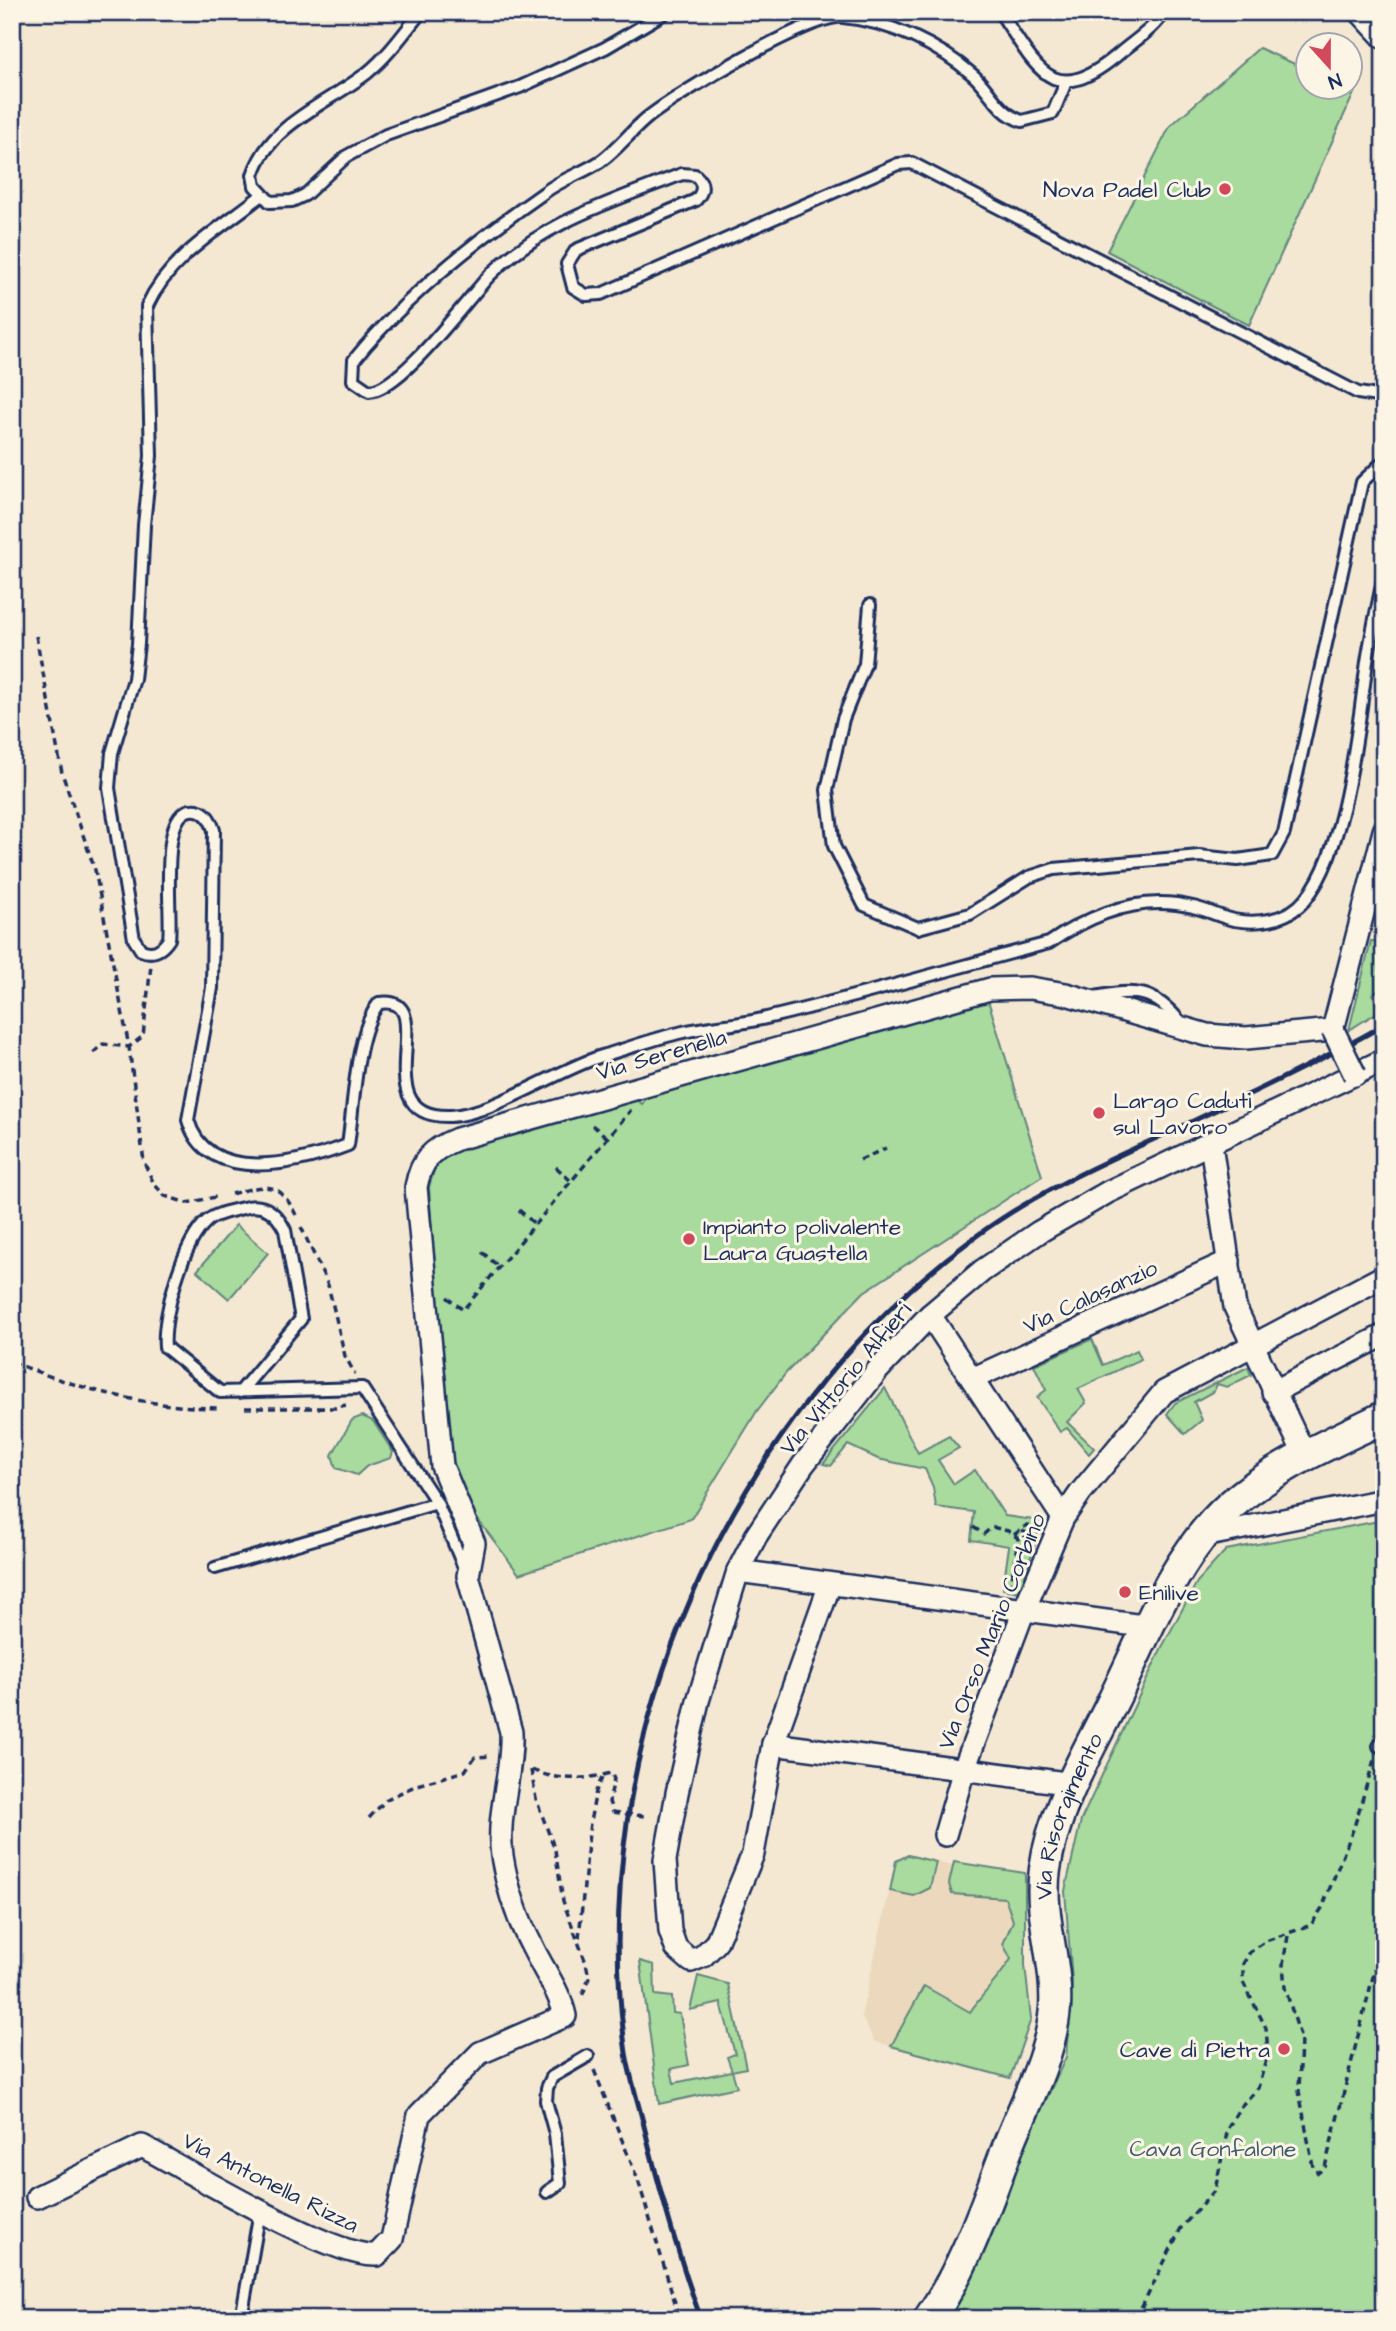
<svg xmlns="http://www.w3.org/2000/svg" width="1396" height="2331" viewBox="0 0 1396 2331" font-family="'Architects Daughter',sans-serif">
  <style>
    .built { fill: #ecd9bd }
    .green { fill: #a8db9d; stroke: #62857e; stroke-width: 2 }
    .lines { fill: none; stroke-linecap: round; stroke-linejoin: round }
    .lane-casing { stroke: #1b2f5e; stroke-width: 16 }
    .street-casing { stroke: #1b2f5e; stroke-width: 26 }
    .secondary-casing { stroke: #1b2f5e; stroke-width: 35 }
    .path { stroke: #1b2f5e; stroke-width: 3.5; stroke-dasharray: 7 5; stroke-linecap: butt }
    .lane { stroke: #fcf5e5; stroke-width: 10 }
    .street { stroke: #fcf5e5; stroke-width: 21 }
    .secondary { stroke: #fcf5e5; stroke-width: 30 }
    .rail { stroke: #1b2f5e; stroke-width: 5 }
    .street-bridge-casing { stroke: #1b2f5e; stroke-width: 26; stroke-linecap: butt }
    .path-bridge { stroke: #1b2f5e; stroke-width: 3.5; stroke-dasharray: 7 5; stroke-linecap: butt }
    .street-bridge { stroke: #fcf5e5; stroke-width: 21 }
    .poi-dot { fill: #d1495b; stroke: #fcf5e5; stroke-width: 2.5 }
    .labels { text-anchor: middle; stroke-width: 6; stroke-linejoin: round; paint-order: stroke }
    .poi-label { font-size: 23px; fill: #1b2f5e; stroke: #fcf5e5; text-anchor: start }
    .street-label { font-size: 23px; fill: #1b2f5e; stroke: #fcf5e5 }
    .park-label { font-size: 23px; fill: #3e5a6e; stroke: #fcf5e5 }
  </style>
  <rect width="100%" height="100%" fill="#f5e8d3"/>
  <filter id="ink" filterUnits="userSpaceOnUse"><feTurbulence type="fractalNoise" baseFrequency=".0143" numOctaves="2"/><feDisplacementMap in="SourceGraphic" scale="14" xChannelSelector="R" yChannelSelector="G"/><feConvolveMatrix kernelMatrix="1 2 1 2 8 2 1 2 1" color-interpolation-filters="sRGB"/></filter>
  <g filter="url(#ink)">
    <polygon class="built" points="908,1855 953,1866 954,1862 1025,1873 1025,1965 1031,2019 1010,2078 875,2042 861,2016 896,1861"/>
    <g class="green">
      <polygon points="1259,48 1308,70 1308,88 1348,88 1355,91 1249,325 1107,251 1170,126"/>
      <polygon points="1371,941 1384,941 1384,987 1372,994 1381,1010 1349,1030"/>
      <polygon points="988,1000 1042,1176 864,1292 786,1373 757,1411 691,1519 519,1574 469,1508 447,1453 429,1187 436,1164 453,1151 634,1098 642,1104 649,1094"/>
      <polygon points="236,1225 268,1253 229,1299 197,1271"/>
      <polygon points="1092,1339 1103,1365 1137,1350 1141,1359 1078,1389 1086,1403 1067,1422 1094,1448 1089,1454 1067,1428 1060,1432 1037,1397 1046,1390 1034,1365"/>
      <polygon points="1248,1367 1251,1375 1227,1387 1217,1384 1214,1391 1194,1402 1202,1420 1185,1434 1167,1414 1175,1403"/>
      <polygon points="885,1388 918,1453 949,1436 959,1448 938,1460 954,1484 975,1470 1005,1516 1042,1521 1020,1592 1003,1589 1009,1546 971,1540 974,1512 936,1507 933,1487 925,1469 878,1459 848,1445 831,1466 823,1464"/>
      <polygon points="362,1416 373,1421 393,1452 391,1458 367,1466 357,1475 336,1468 332,1455 352,1420"/>
      <polygon points="1384,1520 1384,1865 1377,1878 1384,1903 1384,2319 944,2319 1066,2057 1072,1981 1065,1891 1081,1820 1161,1649 1197,1582 1226,1550"/>
      <polygon points="908,1855 936,1862 930,1888 914,1896 890,1891 896,1861"/>
      <path d="M954,1862L1025,1873V1965L1031,2019L1010,2078L891,2046L924,1986L970,2012C983,1993 999,1979 1011,1959L1003,1944L1013,1921L1005,1898L952,1894L949,1884Z"/>
      <polygon points="640,1961 654,1965 655,1995 672,1997 673,2013 680,2014 689,2065 671,2069 674,2083 732,2071 727,2057 735,2054 721,2003 690,2010 698,1976 728,1984 746,2068 732,2071 737,2087 659,2104"/>
    </g>
    <g class="lines">
      <defs>
        <g id="lane">
          <path d="M421,12C404,33 388,56 367,73C327,104 269,124 253,175L255,186L270,202L292,201L305,195L347,156L386,135L520,87L605,48L666,12"/>
          <path d="M1000,12C1038,70 1053,110 1120,53C1134,41 1155,28 1164,12"/>
          <path d="M1066,82L1053,113L1022,121C998,113 990,90 973,75C939,45 888,21 843,17C812,13 675,95 647,118C631,131 618,149 601,161C583,173 562,179 545,192C479,238 404,298 354,360L353,380L369,391C401,390 467,299 490,275C542,222 614,201 682,174L695,175C704,183 704,191 696,200L576,250L567,264L573,287L586,295L601,294L898,164L912,163L1358,393L1384,397"/>
          <path d="M262,195C221,228 169,257 147,306L151,456L144,525L138,644L134,679L112,753L109,788L134,939L141,950C154,955 162,950 169,939C173,914 156,803 197,810C207,812 211,821 214,830L212,988L188,1120C207,1187 301,1163 348,1145C354,1106 355,1033 379,1003C444,993 360,1119 450,1116C491,1115 559,1069 602,1056C629,1048 656,1038 683,1032C709,1026 736,1025 762,1019C858,997 953,968 1049,943C1091,914 1141,894 1193,907C1207,910 1220,917 1234,920C1256,924 1282,921 1299,906C1344,866 1358,728 1366,669C1370,638 1378,606 1384,575"/>
          <polyline points="870,605 865,664 843,719 827,790 834,846 864,905 918,928 970,914 1029,877 1054,869 1199,856 1238,860 1272,855 1284,833 1362,482 1384,461"/>
          <path d="M1094,997C1135,989 1154,989 1181,1023"/>
          <path d="M240,1392L301,1319L285,1230C276,1212 264,1202 243,1208C232,1211 216,1213 207,1221C183,1242 162,1316 165,1347L220,1392L362,1388L437,1503L465,1570"/>
          <polyline points="215,1568 437,1503"/>
          <polyline points="1379,1746 1384,1740"/>
          <polyline points="547,2192 560,2183 555,2134 546,2101 547,2088 552,2077 588,2056"/>
          <polyline points="241,2319 260,2211"/>
        </g>
        <g id="street">
          <polyline points="1360,12 1384,38"/>
          <polyline points="1211,1144 1235,1307 1305,1456"/>
          <polyline points="930,1315 1063,1518"/>
          <polyline points="972,1379 1229,1261"/>
          <polyline points="1273,1392 1384,1335"/>
          <polyline points="1203,1536 1384,1500"/>
          <polyline points="738,1571 1150,1627"/>
          <polyline points="830,1584 773,1744 753,1854 716,1943 703,1956 691,1961 676,1948 670,1931 665,1860 677,1793 698,1701 738,1571 756,1536 803,1465 877,1371 930,1315 982,1271 1039,1232 1108,1192 1384,1060"/>
          <polyline points="773,1744 1073,1784"/>
          <polyline points="945,1835 964,1769 1024,1610 1063,1518 1081,1492 1164,1392 1384,1276"/>
          <path d="M37,2197L142,2146C187,2170 333,2259 377,2255L392,2239L419,2115L480,2053L565,2016C560,1992 544,1971 533,1948C518,1920 507,1887 502,1856C496,1813 513,1775 511,1732L468,1576L474,1543L442,1466L416,1187C421,1160 432,1149 457,1139L990,989L1030,988L1066,994L1207,1035L1246,1038L1333,1030L1384,831"/>
        </g>
        <g id="secondary">
          <path id="s1" d="M929,2319C967,2265 987,2200 1011,2139C1028,2097 1051,2054 1055,2008C1058,1962 1038,1915 1045,1869C1053,1810 1087,1754 1113,1701C1145,1636 1175,1554 1231,1505C1275,1466 1332,1443 1384,1417"/>
        </g>
      </defs>
      <use href="#lane" class="lane-casing"/>
      <use href="#street" class="street-casing"/>
      <use href="#secondary" class="secondary-casing"/>
      <g class="path">
        <polyline points="36,636 62,773 95,870 129,1047 144,1162 154,1184 165,1196 187,1203 220,1196"/>
        <polyline points="93,1053 103,1044 129,1047 143,1036 151,965"/>
        <polyline points="592,1125 609,1139"/>
        <polyline points="860,1160 886,1148"/>
        <polyline points="556,1167 572,1182"/>
        <path d="M231,1194C268,1184 279,1180 297,1217"/>
        <polyline points="519,1210 536,1225"/>
        <polyline points="301,1227 328,1285 345,1356 355,1374"/>
        <polyline points="482,1252 499,1267"/>
        <polyline points="447,1297 463,1310 631,1110"/>
        <polyline points="1378,1301 1382,1311"/>
        <path d="M12,1362C79,1389 148,1408 220,1408"/>
        <polyline points="245,1408 335,1408 346,1405"/>
        <polyline points="973,1527 984,1534 992,1527 1008,1531 1018,1538 1011,1585"/>
        <polyline points="1014,1535 1027,1525 1034,1529 1031,1535 1022,1531"/>
        <polyline points="531,1770 536,1799 555,1850 563,1901 586,1963 589,1978 581,1999"/>
        <path d="M532,1770C557,1781 586,1780 611,1773L614,1779L609,1802L613,1812"/>
        <polyline points="369,1818 387,1799 417,1785 465,1771 475,1757 491,1756"/>
        <polyline points="1288,1936 1283,1964 1285,1988 1301,2039 1299,2091 1313,2167 1318,2173 1325,2167 1384,1933"/>
        <polyline points="579,1938 590,1822 596,1791 602,1778"/>
        <polyline points="594,2070 638,2180 680,2319"/>
        <polyline points="1136,2319 1181,2228 1215,2190 1228,2128 1240,2107 1258,2088 1268,2053 1266,2028 1243,1982 1243,1964 1250,1952 1266,1941 1311,1925 1322,1908 1354,1827 1374,1760"/>
      </g>
      <use href="#lane" class="lane"/>
      <use href="#street" class="street"/>
      <use href="#secondary" class="secondary"/>
      <path class="rail" d="M701,2319C678,2255 660,2192 644,2126C638,2102 630,2077 626,2053C582,1747 727,1419 975,1237C1032,1195 1095,1166 1159,1137C1235,1101 1311,1066 1384,1025"/>
      <defs>
        <polyline id="street-bridge" points="1333,1030 1355,1075"/>
      </defs>
      <use href="#street-bridge" class="street-bridge-casing"/>
      <polyline class="path-bridge" points="613,1812 644,1816"/>
      <use href="#street-bridge" class="street-bridge"/>
    </g>
  </g>
  <g class="poi-dot">
    <circle cx="1225" cy="189" r="7"/>
    <circle cx="1099" cy="1113" r="7"/>
    <circle cx="689" cy="1239" r="7"/>
    <circle cx="1125" cy="1592" r="7"/>
    <circle cx="1284" cy="2049" r="7"/>
  </g>
  <g class="labels">
    <g class="poi-label">
      <text x="1211" y="197" text-anchor="end">Nova Padel Club</text>
      <text x="1113" y="1108">Largo Caduti<tspan x="1113" dy="26">sul Lavoro</tspan></text>
      <text x="703" y="1234">Impianto polivalente<tspan x="703" dy="26">Laura Guastella</tspan></text>
      <text x="1139" y="1600">Enilive</text>
      <text x="1270" y="2057" text-anchor="end">Cave di Pietra</text>
    </g>
    <g class="street-label">
      <text transform="translate(661 1054) rotate(-16)" y="8">Via Serenella</text>
      <text transform="translate(1090 1296) rotate(-25)" y="8">Via Calasanzio</text>
      <text transform="translate(845 1378) rotate(-50)" y="8">Via Vittorio Alfieri</text>
      <text transform="translate(991 1631) rotate(-68)" y="8">Via Orso Mario Corbino</text>
      <text dy="8" stroke="none"><textPath href="#s1" startOffset="534">Via Risorgimento</textPath></text>
      <text transform="translate(271 2182) rotate(27)" y="8">Via Antonella Rizza</text>
    </g>
    <g class="park-label">
      <text x="1213" y="2156">Cava Gonfalone</text>
    </g>
  </g>
  <rect width="1396" height="2331" fill="none" stroke="#fcf5e5" stroke-width="42"/>
  <rect x="21" y="21" width="1354" height="2289" fill="none" stroke="#1b2f5e" stroke-width="2.5" filter="url(#ink)"/>
  <g transform="translate(1329 66) rotate(159)"><circle r="33" fill="#fcf5e5" stroke="#a2a6af" stroke-width="2"/>
  <path d="M0-5L12 26L0 18L-12 26Z" fill="#d1495b"/>
  <text y="-10" font-size="19" font-weight="bold" text-anchor="middle" fill="#1b2f5e">N</text>
  </g>
</svg>
